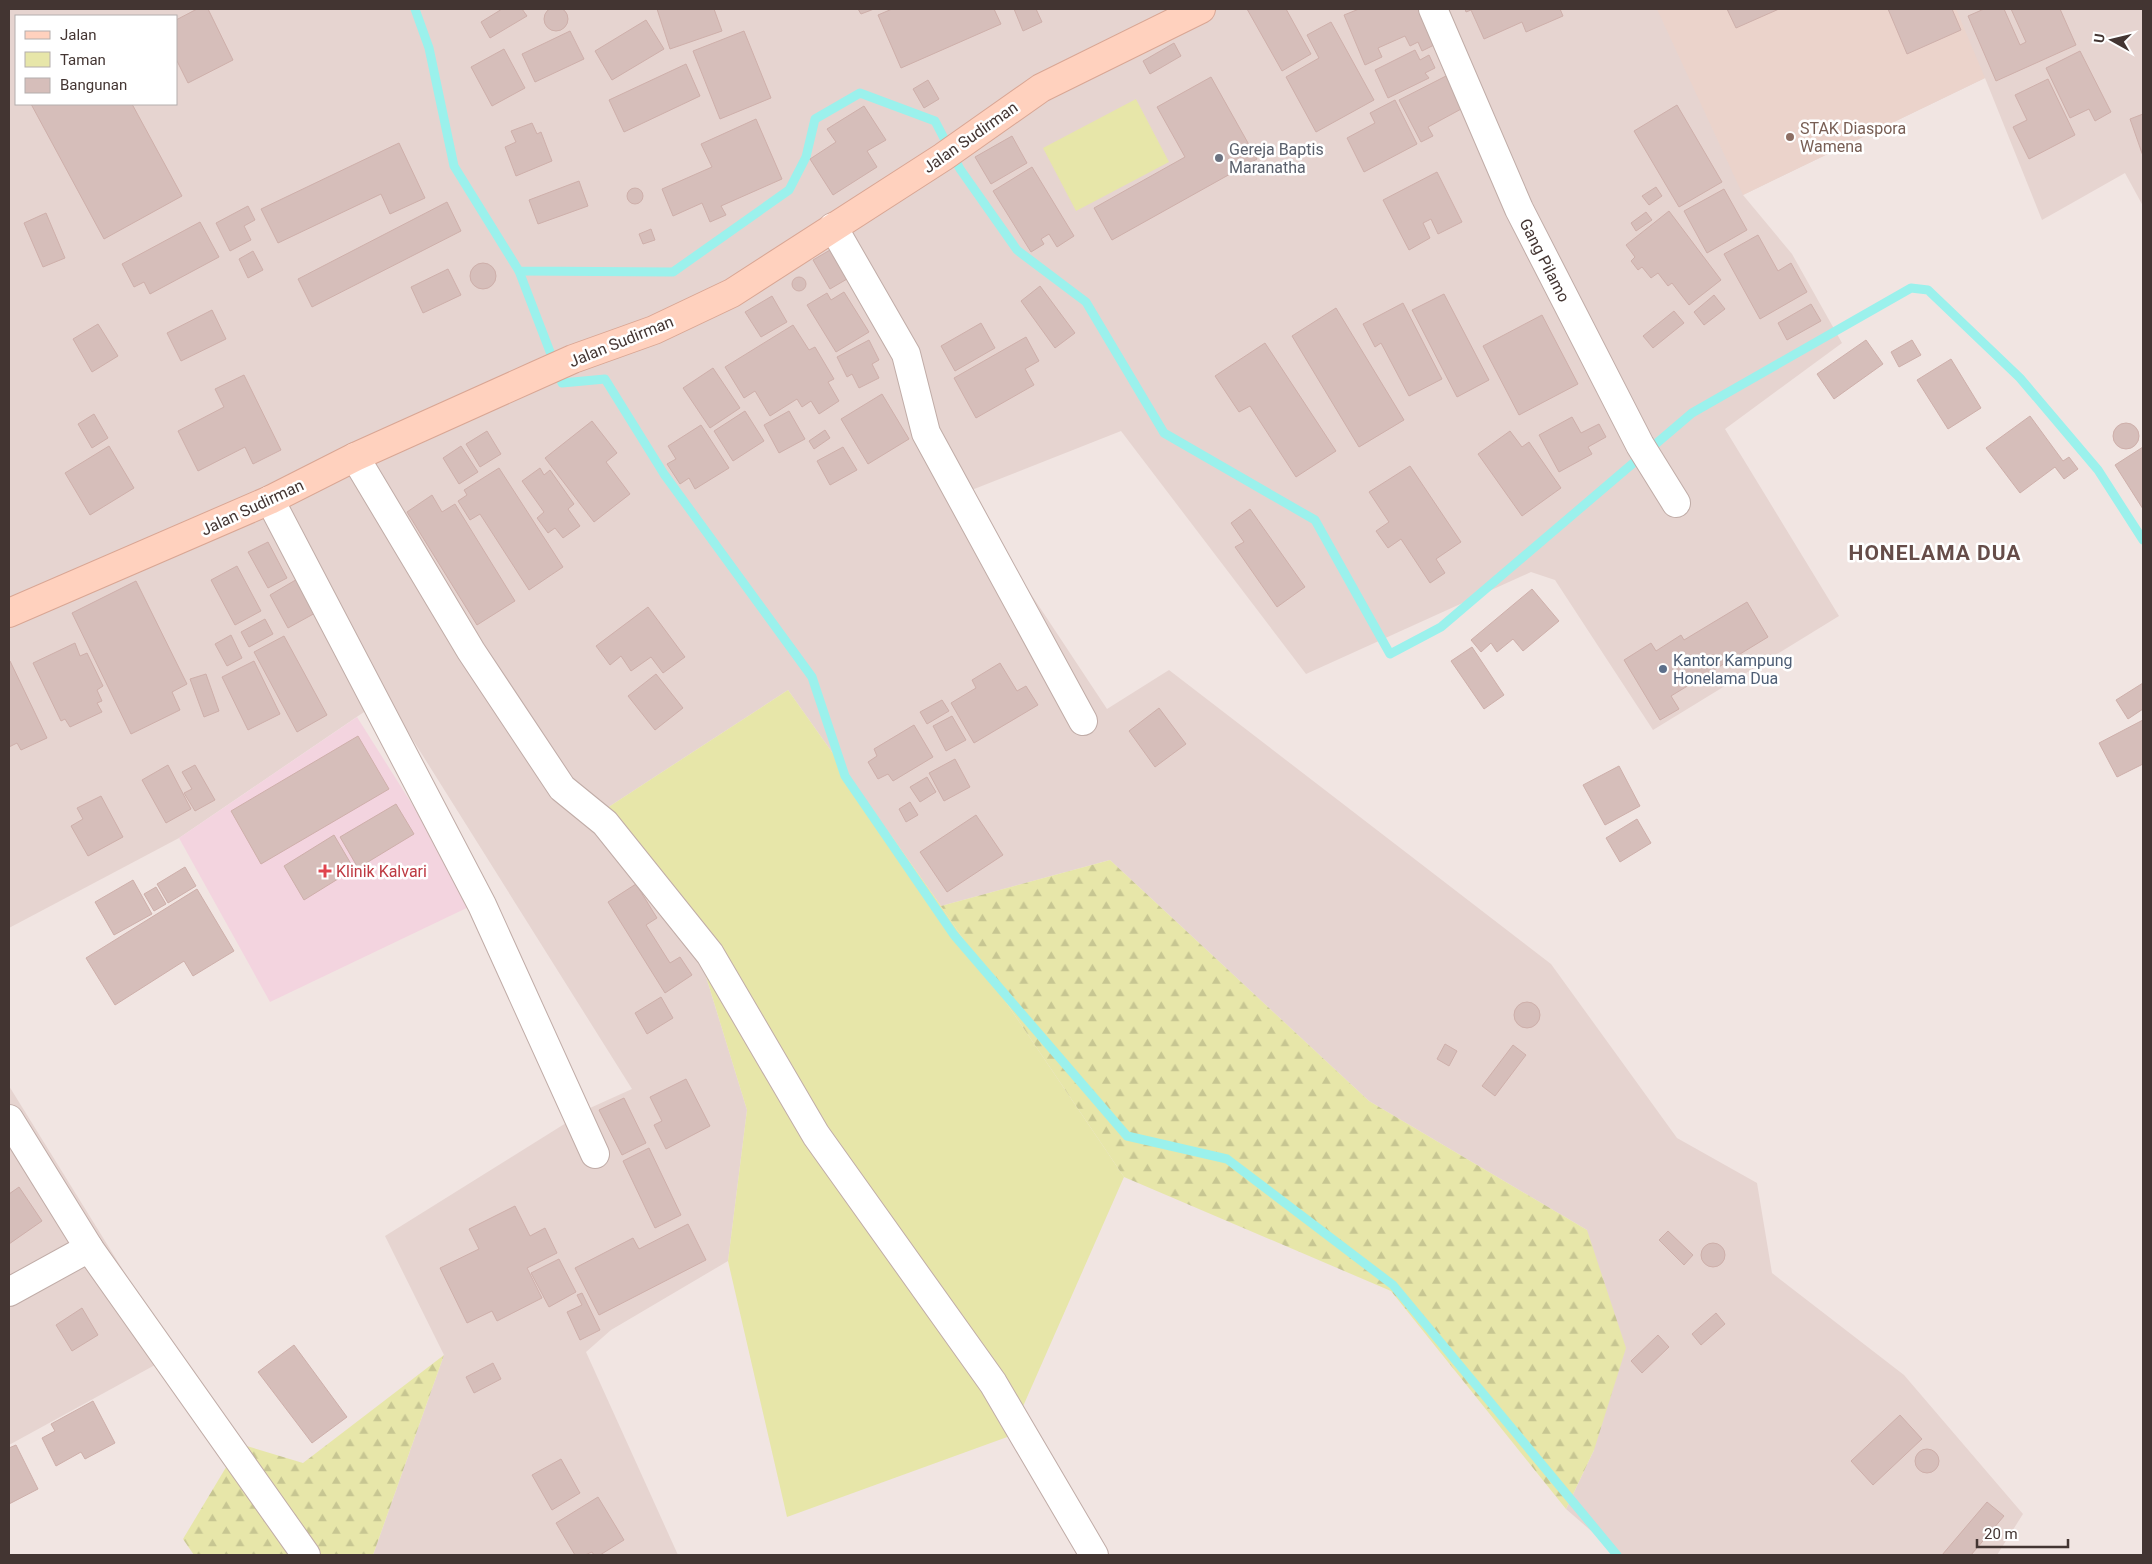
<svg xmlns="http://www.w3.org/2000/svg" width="2152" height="1564" viewBox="0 0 2152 1564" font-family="Roboto,sans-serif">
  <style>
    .residential { fill: #e6d4d0; fill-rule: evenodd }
    .education { fill: #ebd3cb }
    .medical { fill: #f3d4df }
    .green { fill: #e7e6a9 }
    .forest { fill: url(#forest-firs) }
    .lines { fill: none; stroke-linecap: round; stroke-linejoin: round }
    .stream { stroke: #9bf1ec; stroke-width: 9 }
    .building { fill: #d6beba; stroke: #ceafaa }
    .street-casing { stroke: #c0aca7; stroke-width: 30 }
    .secondary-casing { stroke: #d9a694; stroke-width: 30 }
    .street { stroke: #fff; stroke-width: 28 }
    .secondary { stroke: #ffd1be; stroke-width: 28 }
    .education-dot { fill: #8d6e63; stroke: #fff; stroke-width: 2 }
    .worship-dot { fill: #6b7280; stroke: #fff; stroke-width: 2 }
    .service-dot { fill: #5c6f8a; stroke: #fff; stroke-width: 2 }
    .health-dot { fill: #e0444e; stroke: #fff; stroke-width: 2 }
    .labels { text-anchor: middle; stroke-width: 5; stroke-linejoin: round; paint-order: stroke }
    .education-label { font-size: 16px; fill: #785e54; stroke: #fff; text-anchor: start }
    .street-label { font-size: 16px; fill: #433532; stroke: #fff }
    .worship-label { font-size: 16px; fill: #5b616d; stroke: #fff; text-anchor: start }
    .service-label { font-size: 16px; fill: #4e5e75; stroke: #fff; text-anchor: start }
    .health-label { font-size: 16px; fill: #be3a42; stroke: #fff; text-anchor: start }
    .district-label { font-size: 21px; font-weight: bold; letter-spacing: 1px; fill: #664d49; stroke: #fff }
  </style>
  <defs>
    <pattern id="forest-firs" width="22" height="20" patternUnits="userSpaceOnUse" patternTransform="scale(1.25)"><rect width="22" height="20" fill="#e7e6a9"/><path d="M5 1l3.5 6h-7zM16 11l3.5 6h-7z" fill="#c7c692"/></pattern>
  </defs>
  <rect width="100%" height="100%" fill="#f1e5e2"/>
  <g class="residential">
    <path d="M9,9H2143V206L2125,173L2042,220L1985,78L1743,195L1792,254L1842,343L1725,429L1839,616L1653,730L1555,580L1531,572L1306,674L1121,431L964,493L1107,709L1169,670L1551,964L1677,1138L1757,1183L1772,1273L1904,1375L2023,1514L1997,1555H1619L1566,1509L1594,1450L1587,1230L1369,1101L1110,860L941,906L788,690L607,808L704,970L747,1110L728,1261L611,1330L586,1352L678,1555H373L444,1355L385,1236L590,1108L632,1089L386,697L179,838L9,928ZM16,16H176V104H16Z"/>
    <polygon points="9,1086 175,1354 9,1445"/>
  </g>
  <polygon class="education" points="1657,9 1956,9 1985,78 1743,195"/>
  <polygon class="medical" points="357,717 475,904 270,1002 179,838"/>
  <g class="green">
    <polygon points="1136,99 1169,162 1076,211 1043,148"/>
    <polygon points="788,690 941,906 1124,1177 1010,1436 787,1517 728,1261 747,1110 704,970 607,808"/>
  </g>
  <g class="forest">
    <polygon points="1110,860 1369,1101 1587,1230 1626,1348 1594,1450 1566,1509 1391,1291 1124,1177 941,906"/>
    <polygon points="444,1355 373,1555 194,1555 183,1539 240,1444 303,1463"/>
  </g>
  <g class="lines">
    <g class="stream">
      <polyline points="415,9 429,48 454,166 519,271 673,272 789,190 806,157 815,119 860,93 935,121 960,169 1017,250 1086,302 1164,433 1315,520 1390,654 1441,627 1692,413 1911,288 1928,290 2020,378 2098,470 2143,540"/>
      <polyline points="519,271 562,383 605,379 664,474 812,677 845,776 954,935 1127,1136 1227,1159 1393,1285 1617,1555"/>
    </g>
  </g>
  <g class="building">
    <circle cx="556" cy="19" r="12"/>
    <polygon points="197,9 208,9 233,60 188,83 176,59 176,20"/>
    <polygon points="502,9 522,9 527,16 490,38 481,22"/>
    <polygon points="657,9 714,9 722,31 670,49"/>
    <polygon points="858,9 874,9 861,14"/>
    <polygon points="892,9 994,9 1001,24 901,68 878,15"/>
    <polygon points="1014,9 1036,9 1042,22 1023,31"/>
    <polygon points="1247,9 1286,9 1311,54 1282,71"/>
    <polygon points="1359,9 1418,9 1434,45 1422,51 1418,42 1410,46 1405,36 1378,48 1382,57 1365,65 1344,15"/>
    <polygon points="1465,9 1560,9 1563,16 1526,32 1522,22 1484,39 1471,10 1466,12"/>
    <polygon points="1727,9 1779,9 1736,28"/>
    <polygon points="1888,9 1952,9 1961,30 1907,54"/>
    <polygon points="1984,9 2004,9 2020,45 2026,42 2011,9 2060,9 2076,45 1996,81 1968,16"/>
    <polygon points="646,20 664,49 612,80 595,51"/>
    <polygon points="1331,22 1374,100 1316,132 1286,77 1319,58 1307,35"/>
    <polygon points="570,31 584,59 535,82 522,54"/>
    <polygon points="744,31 771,98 720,119 693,51"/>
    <polygon points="1174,43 1181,56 1150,74 1143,61"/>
    <polygon points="504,49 525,88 492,106 471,67"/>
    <polygon points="1415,50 1420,60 1429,55 1435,68 1425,73 1429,78 1388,98 1375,70"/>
    <polygon points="2080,51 2111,112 2095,121 2089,109 2070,118 2046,68"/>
    <polygon points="686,64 700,96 624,132 609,100"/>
    <polygon points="1446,76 1463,108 1428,127 1433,136 1421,142 1399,100"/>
    <polygon points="1211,77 1257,159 1112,240 1094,208 1185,157 1157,107"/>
    <polygon points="2048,79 2075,135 2029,159 2013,127 2027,120 2015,95"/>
    <polygon points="928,80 939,99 924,108 913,89"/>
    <polygon points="1395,100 1417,144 1364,172 1347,138 1375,123 1370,113"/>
    <polygon points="31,104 132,104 182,196 104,239"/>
    <polygon points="1677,105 1722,182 1679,207 1634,131"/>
    <polygon points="864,106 886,140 867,151 877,167 833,195 810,159 836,142 827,129"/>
    <polygon points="2143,114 2143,156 2130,119"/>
    <polygon points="756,119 782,179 721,206 726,215 710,222 702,203 673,216 662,189 712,167 701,144"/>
    <polygon points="532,123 537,134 541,132 552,161 516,176 505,147 516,142 511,131"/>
    <polygon points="1012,136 1027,163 991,184 975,157"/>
    <polygon points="399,143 425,198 390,214 381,194 278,243 261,209"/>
    <polygon points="1032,167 1074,236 1057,247 1049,234 1041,239 1044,244 1031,252 993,191"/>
    <polygon points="1437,172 1462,222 1438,234 1431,219 1423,223 1430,238 1409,250 1383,200"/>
    <polygon points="579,181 588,206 538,224 529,200"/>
    <polygon points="1656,187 1662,196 1649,205 1642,196"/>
    <circle cx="635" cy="196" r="8"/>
    <polygon points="1724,189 1747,230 1707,253 1684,211"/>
    <polygon points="447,202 461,231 312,307 298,279"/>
    <polygon points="248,206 255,220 244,226 251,240 230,251 216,223"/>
    <polygon points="1669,211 1721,280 1689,305 1672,283 1668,286 1658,273 1651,278 1642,267 1638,270 1631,261 1635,257 1626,245"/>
    <polygon points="1646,212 1652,220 1636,231 1631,223"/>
    <polygon points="46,213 65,258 43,267 24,223"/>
    <polygon points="200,222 219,257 150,294 144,282 134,287 122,264"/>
    <polygon points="651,229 655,240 643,244 639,234"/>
    <polygon points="1758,235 1778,271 1791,263 1807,292 1760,319 1724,254"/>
    <polygon points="830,250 847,279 830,289 813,260"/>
    <polygon points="253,251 263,270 248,278 239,259"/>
    <circle cx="483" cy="276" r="13"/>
    <polygon points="448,269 461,295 423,313 411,287"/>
    <circle cx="799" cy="284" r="7"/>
    <polygon points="1040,286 1075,333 1055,348 1021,301"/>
    <polygon points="844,292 869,332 836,352 807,305 827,293 831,300"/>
    <polygon points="1444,294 1489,380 1457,397 1412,310"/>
    <polygon points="1714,295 1725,309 1704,325 1694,312"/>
    <polygon points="772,296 787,322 761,337 745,312"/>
    <polygon points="1403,303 1442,379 1409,396 1381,343 1375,347 1363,324"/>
    <polygon points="1811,304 1821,321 1787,340 1778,323"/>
    <polygon points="1336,308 1404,420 1359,447 1292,336"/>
    <polygon points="212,310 226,339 181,361 167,333"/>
    <polygon points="1674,311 1684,323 1653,348 1643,336"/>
    <polygon points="1542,315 1578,384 1519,415 1483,346"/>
    <polygon points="981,323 995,348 955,371 941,346"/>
    <polygon points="98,324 118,356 92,372 73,339"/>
    <polygon points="793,325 809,350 815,347 834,379 828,382 839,401 819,414 811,401 802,407 797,399 770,416 755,391 744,398 725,367"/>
    <polygon points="1026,337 1039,361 1025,369 1034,385 976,418 954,378"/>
    <polygon points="869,340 879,360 872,364 879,378 859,388 852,374 847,377 837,357"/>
    <polygon points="1866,340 1883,364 1834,399 1817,374"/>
    <polygon points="1912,340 1921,355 1899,367 1891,352"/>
    <polygon points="1265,343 1336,451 1296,477 1250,406 1239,412 1215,376"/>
    <polygon points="1951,359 1981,408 1948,429 1917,380"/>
    <polygon points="713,368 740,408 710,428 683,388"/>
    <polygon points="244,375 281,450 253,464 245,447 198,471 178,431 224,407 215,389"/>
    <polygon points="882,394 909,439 868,464 841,419"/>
    <polygon points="745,411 764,441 733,461 714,431"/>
    <polygon points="789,411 805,439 779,453 764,425"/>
    <polygon points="94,414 108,438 92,448 78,424"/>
    <polygon points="2030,416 2063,461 2069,457 2078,469 2064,479 2055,467 2020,493 1986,448"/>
    <polygon points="1572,417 1581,433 1599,424 1606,437 1588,447 1592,454 1559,472 1539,435"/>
    <polygon points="592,421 617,453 606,462 630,494 594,522 545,458"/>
    <circle cx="2126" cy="436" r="13"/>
    <polygon points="701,425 729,468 695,489 689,478 680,484 667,464 676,459 668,446"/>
    <polygon points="825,430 830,438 814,449 809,441"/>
    <polygon points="487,431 501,454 480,467 466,444"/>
    <polygon points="1510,431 1522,447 1529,442 1561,488 1522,516 1478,454"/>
    <polygon points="109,446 134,488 90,515 65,473"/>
    <polygon points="461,446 478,472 459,484 443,458"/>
    <polygon points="843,447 857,470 830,485 817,461"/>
    <polygon points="2143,447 2143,509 2115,465"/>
    <polygon points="1410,466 1461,542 1436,559 1445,573 1430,583 1401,539 1388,548 1376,531 1389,522 1369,492"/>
    <polygon points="499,468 563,567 529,590 480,514 470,520 458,501 467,495 464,490"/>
    <polygon points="540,468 544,475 550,470 574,504 568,509 580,526 563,538 555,528 548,533 537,518 544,512 522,481"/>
    <polygon points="432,495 442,512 455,504 515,601 477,625 407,512"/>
    <polygon points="1250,509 1305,587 1277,607 1235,547 1244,542 1231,523"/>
    <polygon points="268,542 287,578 268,588 248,552"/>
    <polygon points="237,566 261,611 235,625 211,580"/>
    <polygon points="299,578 317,612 288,628 270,595"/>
    <polygon points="136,581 187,684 172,692 180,710 131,734 72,613"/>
    <polygon points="1532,589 1559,621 1523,651 1513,639 1497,652 1491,643 1481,652 1471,640"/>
    <polygon points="1747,602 1768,637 1671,696 1679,709 1660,720 1624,660 1651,643 1656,651 1681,635 1684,640"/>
    <polygon points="648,607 685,657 663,673 651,657 631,671 621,656 610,665 596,646"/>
    <polygon points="265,619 273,634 249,647 241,632"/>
    <polygon points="231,635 242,658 227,666 215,644"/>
    <polygon points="284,636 327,715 297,732 254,652"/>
    <polygon points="75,643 80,656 87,653 103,686 97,690 102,701 97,703 102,712 70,727 65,719 61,721 33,663"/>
    <polygon points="1472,647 1504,695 1484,709 1451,661"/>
    <polygon points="9,661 10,661 47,738 21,750 17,743 9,747"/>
    <polygon points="254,661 280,714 248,730 222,677"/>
    <polygon points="1000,663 1017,691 1026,686 1038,705 974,743 951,703 976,688 972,680"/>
    <polygon points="206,674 219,711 204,717 190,679"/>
    <polygon points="656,674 683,708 655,730 628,696"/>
    <polygon points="2143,683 2143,709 2128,719 2116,700"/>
    <polygon points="942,700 949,711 927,724 920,712"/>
    <polygon points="1159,708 1186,744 1155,767 1129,731"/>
    <polygon points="952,716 966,740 946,751 933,726"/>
    <polygon points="2143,720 2143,764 2117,777 2099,743"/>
    <polygon points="914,725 933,757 893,781 888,774 878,779 868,762 877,756 874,749"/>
    <polygon points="358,736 389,789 261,864 231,811"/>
    <polygon points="955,759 970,787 944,801 929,773"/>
    <polygon points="168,765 191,809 166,823 142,780"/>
    <polygon points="195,765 215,800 195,811 184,793 192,789 182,772"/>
    <polygon points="1619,766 1640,806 1605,825 1583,785"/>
    <polygon points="927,777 936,792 920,802 910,787"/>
    <polygon points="101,796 123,837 88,856 71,826 83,819 77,808"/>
    <polygon points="910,802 918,815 906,822 899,809"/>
    <polygon points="396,804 414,834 358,868 340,837"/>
    <polygon points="976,815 1003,855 947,892 920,852"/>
    <polygon points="1637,819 1651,843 1620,862 1606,838"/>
    <polygon points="334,835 354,869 304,900 284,866"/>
    <polygon points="185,867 196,886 168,903 157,884"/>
    <polygon points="133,880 152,914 114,935 95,902"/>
    <polygon points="636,884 657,918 646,925 670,963 680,957 692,975 665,993 608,902"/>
    <polygon points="156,887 166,904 154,911 144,894"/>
    <polygon points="197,889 234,951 193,976 184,961 115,1005 86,958"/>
    <polygon points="661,997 673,1018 647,1034 635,1013"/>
    <circle cx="1527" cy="1015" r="13"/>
    <polygon points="1445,1044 1457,1051 1449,1066 1437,1059"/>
    <polygon points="1513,1045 1526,1055 1495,1096 1482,1086"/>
    <polygon points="686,1079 710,1126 666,1149 654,1125 662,1121 650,1097"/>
    <polygon points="624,1098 646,1143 622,1155 599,1110"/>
    <polygon points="649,1148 681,1215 655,1228 623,1161"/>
    <polygon points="19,1187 42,1221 9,1244 9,1194"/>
    <polygon points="515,1206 530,1236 545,1228 557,1253 527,1268 542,1298 497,1321 492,1311 467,1323 440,1268 479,1249 469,1229"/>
    <polygon points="688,1224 706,1260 599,1315 575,1268 633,1238 639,1249"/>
    <polygon points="1668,1231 1693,1255 1684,1265 1659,1240"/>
    <circle cx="1713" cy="1255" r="12"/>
    <polygon points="559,1259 576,1292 549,1307 531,1273"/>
    <polygon points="582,1293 600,1330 580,1340 567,1312 582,1305 577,1295"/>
    <polygon points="82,1308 98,1335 72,1351 56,1325"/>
    <polygon points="1716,1313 1725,1324 1701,1345 1692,1334"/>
    <polygon points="1658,1335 1669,1347 1642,1373 1631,1361"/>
    <polygon points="294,1345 347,1417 312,1443 258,1372"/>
    <polygon points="493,1363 501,1379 474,1393 466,1377"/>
    <polygon points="93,1401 115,1443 85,1459 81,1452 56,1466 42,1438 55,1431 51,1424"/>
    <polygon points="1900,1415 1922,1439 1873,1485 1851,1461"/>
    <polygon points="16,1445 38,1489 9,1504 9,1448"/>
    <circle cx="1927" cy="1461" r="12"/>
    <polygon points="561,1459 580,1493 552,1510 532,1475"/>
    <polygon points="598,1497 624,1540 600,1555 594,1555 592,1552 585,1555 575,1555 556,1523"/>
    <polygon points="1987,1502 2004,1516 1971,1555 1942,1555"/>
  </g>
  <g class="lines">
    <defs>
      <g id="street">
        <polyline points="1433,9 1519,209 1640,445 1676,503"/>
        <polyline points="833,227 906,354 926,433 1083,721"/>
        <polyline points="355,457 471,651 562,788 605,823 710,954 816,1135 993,1383 1094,1555"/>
        <polyline points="270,500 482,905 595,1154"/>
        <polyline points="9,1119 89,1248 306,1555"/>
        <polyline points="9,1292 89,1248"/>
      </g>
      <polyline id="secondary" points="9,613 270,500 355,457 535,376 573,359 654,330 732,293 943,157 1041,88 1201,9"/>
    </defs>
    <use href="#street" class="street-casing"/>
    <use href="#secondary" class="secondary-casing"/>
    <use href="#street" class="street"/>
    <use href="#secondary" class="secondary"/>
  </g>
  <circle class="education-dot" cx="1790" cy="137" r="5"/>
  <circle class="worship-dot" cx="1219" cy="158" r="5"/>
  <circle class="service-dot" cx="1663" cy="669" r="5"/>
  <path class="health-dot" d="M322.5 863.5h5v5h5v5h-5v5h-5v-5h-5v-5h5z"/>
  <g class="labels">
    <g class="education-label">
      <text x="1800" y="134">STAK Diaspora<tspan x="1800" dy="18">Wamena</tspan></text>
    </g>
    <g class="street-label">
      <text transform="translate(970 137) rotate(-35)" y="6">Jalan Sudirman</text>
      <text transform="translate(1545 260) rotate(63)" y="6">Gang Pilamo</text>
      <text transform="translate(621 341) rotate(-22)" y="6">Jalan Sudirman</text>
      <text transform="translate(252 507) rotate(-25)" y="6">Jalan Sudirman</text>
    </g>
    <g class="worship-label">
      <text x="1229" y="155">Gereja Baptis<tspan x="1229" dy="18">Maranatha</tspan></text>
    </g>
    <g class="service-label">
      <text x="1673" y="666">Kantor Kampung<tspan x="1673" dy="18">Honelama Dua</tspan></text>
    </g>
    <g class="health-label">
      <text x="336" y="877">Klinik Kalvari</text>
    </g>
    <g class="district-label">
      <text x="1935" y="560">HONELAMA DUA</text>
    </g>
  </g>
  <rect width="2152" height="1564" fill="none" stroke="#433532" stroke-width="20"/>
  <rect x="15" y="15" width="162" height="90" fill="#ffffff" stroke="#b4aead"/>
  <rect x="25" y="31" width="25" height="8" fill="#ffd1be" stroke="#b4aead"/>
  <text x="60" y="40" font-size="15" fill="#433532">Jalan</text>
  <rect x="25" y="52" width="25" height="15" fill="#e7e6a9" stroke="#b4aead"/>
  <text x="60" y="65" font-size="15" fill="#433532">Taman</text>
  <rect x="25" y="78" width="25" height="15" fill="#d6beba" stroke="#b4aead"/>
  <text x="60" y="90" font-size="15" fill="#433532">Bangunan</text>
  <g transform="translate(2112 40) rotate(278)" stroke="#ffffff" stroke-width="4" paint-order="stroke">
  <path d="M0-4L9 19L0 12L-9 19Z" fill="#433532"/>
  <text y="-8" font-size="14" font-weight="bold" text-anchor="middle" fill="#433532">U</text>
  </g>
  <path d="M1977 1539v8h91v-8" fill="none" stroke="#433532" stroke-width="2.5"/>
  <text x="1984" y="1539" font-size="15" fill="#433532" stroke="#ffffff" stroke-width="4" paint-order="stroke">20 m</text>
</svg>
